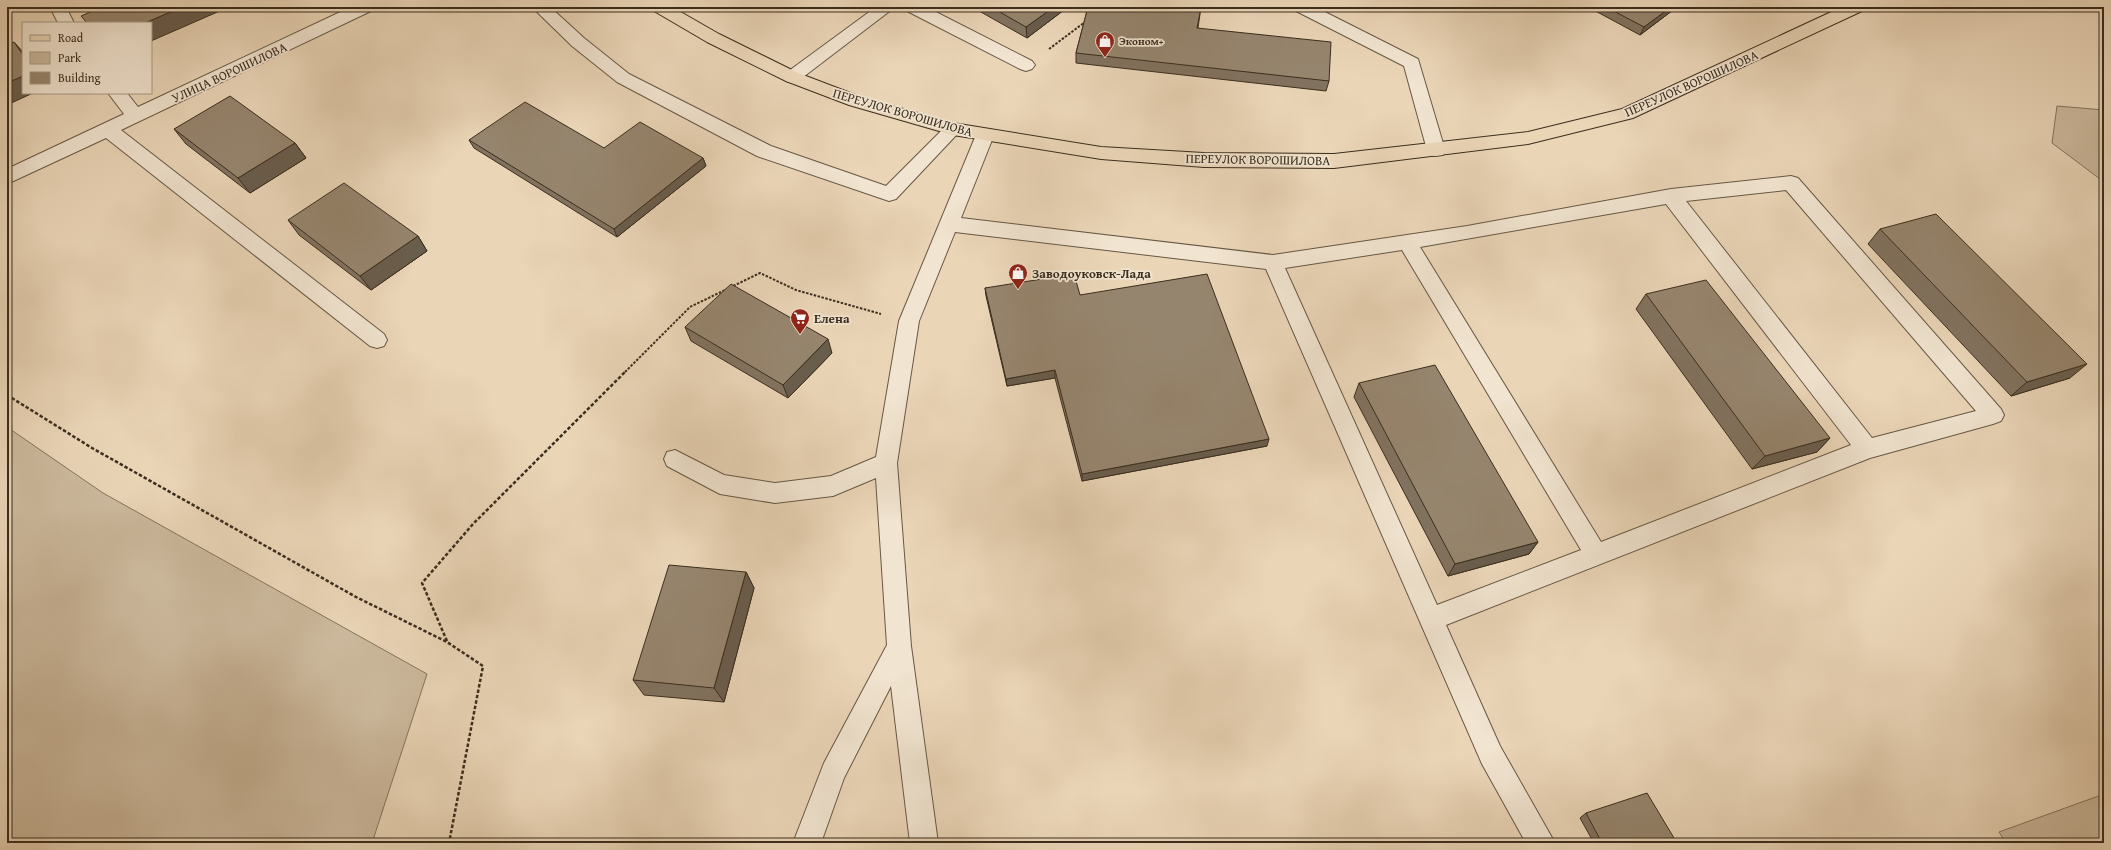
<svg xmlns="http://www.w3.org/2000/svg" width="2111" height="850" viewBox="0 0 2111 850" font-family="'Gentium Book Plus',serif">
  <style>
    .green { fill: #ccb99d; stroke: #84745e }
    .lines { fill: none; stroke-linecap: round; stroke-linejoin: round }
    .minor-casing { stroke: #675844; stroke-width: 2 }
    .major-casing { stroke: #3b2e1e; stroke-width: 2 }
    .path-far1 { stroke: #3b2e1e; stroke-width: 2; stroke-dasharray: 2.5 1.5; stroke-linecap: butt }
    .path { stroke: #3b2e1e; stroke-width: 2.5; stroke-dasharray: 3.5 2; stroke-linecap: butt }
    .minor { fill: #f1e4d0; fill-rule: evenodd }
    .major { fill: #ead5b7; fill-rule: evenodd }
    .wall { fill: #81725f; stroke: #3b2e1e }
    .shaded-wall { fill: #695d4d; stroke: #3b2e1e }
    .building { fill: #96856e; stroke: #3b2e1e }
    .labels { text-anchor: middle; stroke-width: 3.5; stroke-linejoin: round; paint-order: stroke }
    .far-poi-label { font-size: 11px; font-weight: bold; fill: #3b2e1e; stroke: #f1e4d0; text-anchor: start }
    .street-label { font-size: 13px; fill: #3b2e1e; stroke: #f1e4d0 }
    .poi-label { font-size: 13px; font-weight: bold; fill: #3b2e1e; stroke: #f1e4d0; text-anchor: start }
  </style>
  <rect width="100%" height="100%" fill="#ead5b7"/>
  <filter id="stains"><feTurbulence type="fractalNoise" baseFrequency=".005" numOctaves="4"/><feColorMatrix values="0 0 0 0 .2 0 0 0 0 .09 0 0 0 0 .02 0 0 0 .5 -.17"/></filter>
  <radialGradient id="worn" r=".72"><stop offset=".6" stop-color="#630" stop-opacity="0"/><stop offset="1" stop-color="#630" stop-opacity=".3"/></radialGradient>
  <g class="green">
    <polygon points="2057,106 2104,110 2104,182 2052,143"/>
    <polygon points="7,427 103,493 427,674 372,843 7,843"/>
    <polygon points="2104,794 2104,843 2006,843 1999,832"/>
  </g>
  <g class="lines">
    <defs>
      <g id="minor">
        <polygon points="50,7 66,7 74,23 58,23"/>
        <polygon points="351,7 373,7 371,11 121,130 384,334 387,340 384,346 377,348 370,346 106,138 7,184 7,169 124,114 108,93 127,93 138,107"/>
        <polygon points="532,7 550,7 584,38 629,74 771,146 886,186 947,125 953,123 959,125 962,129 896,199 889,201 757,156 617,82 572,46"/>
        <polygon points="876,7 895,7 798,81 792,83 786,81 783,77 786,73"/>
        <polygon points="905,7 926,7 1032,61 1035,65 1032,69 1026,71 1020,69 907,11"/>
        <polygon points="1294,7 1315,7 1418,59 1445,150 1443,155 1436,156 1429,155 1427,150 1404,66 1296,11"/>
        <path d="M985,129L991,131L994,135L961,218L1273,255L1467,226L1671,189L1791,176L1798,178L2001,409L2004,415L2001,421L1993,424L1870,458L1446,625L1500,746L1555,843H1526L1482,764L1266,269L955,232L919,321L897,463L911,646L938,843H910L891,686L844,778L821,843H793L824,763L887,645L876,478L833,496L775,503L720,494L667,466L664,459L667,452L675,450L724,475L775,483L831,476L876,457L899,321L976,135L979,131ZM1786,190L1976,411L1872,438L1686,201ZM1666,204L1851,445L1601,542L1420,247ZM1402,250L1581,550L1437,605L1285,268Z"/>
      </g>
      <polygon id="major" points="652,7 672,7 719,34 798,73 861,97 953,123 1101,147 1204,153 1334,154 1528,132 1622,109 1842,7 1864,7 1862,11 1633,118 1528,144 1334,168 1204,167 1101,159 953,135 849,105 786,81 707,42 654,11"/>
    </defs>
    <use href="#minor" class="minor-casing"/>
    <use href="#major" class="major-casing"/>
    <g class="path-far1">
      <polyline points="1049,49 1085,22"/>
      <polyline points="625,372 690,307 760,273 796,290 881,314"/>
    </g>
    <g class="path">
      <polyline points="7,395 92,448 356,597 447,642 483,666 449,843"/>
      <polyline points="447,641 422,583 473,524 626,371"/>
    </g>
    <use href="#minor" class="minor"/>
    <use href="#major" class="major"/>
  </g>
  <g class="wall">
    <polygon points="972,7 1068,7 1027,38"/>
    <polygon points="1088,7 1201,7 1198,28 1329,81 1326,91 1076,63 1076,53"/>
    <polygon points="1588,7 1677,7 1640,35"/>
    <polygon points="174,129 295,143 306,158 250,193 186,144"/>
    <polygon points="469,140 604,148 703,158 706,166 617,237 474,148"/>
    <polygon points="288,220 418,236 427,251 371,290 299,235"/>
    <polygon points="1880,229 2070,378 2011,396 1868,244"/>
    <polygon points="985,288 1080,295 1267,446 1082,481 1055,378 1007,386 986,296"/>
    <polygon points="1646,294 1830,438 1817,452 1752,469 1636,309"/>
    <polygon points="685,327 832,353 788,398 691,341"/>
    <polygon points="1359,383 1538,542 1529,554 1448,576 1354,397"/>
    <polygon points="746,572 754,588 724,702 644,695 633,680"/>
    <polygon points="1586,813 1677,843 1594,843 1580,818"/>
  </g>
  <g class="shaded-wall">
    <polygon points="182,7 229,7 151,41 151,23 145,23"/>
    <polygon points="1054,7 1068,7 1027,38 1026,27"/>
    <polygon points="1671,7 1677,7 1640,35 1644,27"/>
    <polygon points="14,42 23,52 23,55"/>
    <polygon points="23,76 23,93 33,93 7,105 7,83"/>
    <polygon points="295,143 306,158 250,193 238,178"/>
    <polygon points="703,158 706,166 617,237 614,229"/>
    <polygon points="418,236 427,251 371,290 360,276"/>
    <polygon points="828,339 832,353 788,398 783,385"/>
    <polygon points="2087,364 2070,378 2011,396 2027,382"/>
    <polygon points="1055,370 1055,378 1007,386 1006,379"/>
    <polygon points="1830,438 1817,452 1752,469 1765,456"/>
    <polygon points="1269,439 1267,446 1082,481 1082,474"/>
    <polygon points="1538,542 1529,554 1448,576 1455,564"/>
    <polygon points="746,572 754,588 724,702 714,688"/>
  </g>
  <g class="building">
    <polygon points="102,7 182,7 145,23 87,23 81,16"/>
    <polygon points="991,7 1054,7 1026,27"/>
    <polygon points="1088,7 1201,7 1197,28 1331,42 1329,81 1076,53"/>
    <polygon points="1606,7 1671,7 1644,27"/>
    <polygon points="14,42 23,55 23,76 7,83 7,45"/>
    <polygon points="230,96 295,143 238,178 174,129"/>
    <polygon points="525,102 604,148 640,122 703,158 614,229 469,140"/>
    <polygon points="344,183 418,236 360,276 288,220"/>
    <polygon points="1936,214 2087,364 2027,382 1880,229"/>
    <polygon points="1074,274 1080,295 1207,274 1269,439 1082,474 1055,370 1006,379 985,288"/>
    <polygon points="1706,280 1830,438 1765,456 1646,294"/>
    <polygon points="731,284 828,339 783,385 685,327"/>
    <polygon points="1435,365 1538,542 1455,564 1359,383"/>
    <polygon points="669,565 746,572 714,688 633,680"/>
    <polygon points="1647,793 1677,843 1602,843 1586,813"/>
  </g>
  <defs>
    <symbol id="shop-pin" viewBox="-11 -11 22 30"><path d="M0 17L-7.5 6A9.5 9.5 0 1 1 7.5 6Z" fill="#8f2418" stroke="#f1e4d0"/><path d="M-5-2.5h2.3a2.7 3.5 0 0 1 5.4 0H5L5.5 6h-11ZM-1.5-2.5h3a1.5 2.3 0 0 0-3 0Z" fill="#fff"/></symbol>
    <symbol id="supermarket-pin" viewBox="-11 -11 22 30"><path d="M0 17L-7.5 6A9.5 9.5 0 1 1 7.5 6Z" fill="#8f2418" stroke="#f1e4d0"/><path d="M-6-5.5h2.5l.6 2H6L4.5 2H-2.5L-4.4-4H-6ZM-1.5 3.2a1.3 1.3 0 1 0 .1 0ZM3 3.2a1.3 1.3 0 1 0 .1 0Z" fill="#fff"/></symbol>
  </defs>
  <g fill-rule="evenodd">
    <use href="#shop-pin" x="1094" y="30" width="22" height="30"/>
    <use href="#shop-pin" x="1007" y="262" width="22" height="30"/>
    <use href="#supermarket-pin" x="789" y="307" width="22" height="30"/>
  </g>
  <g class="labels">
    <g class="far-poi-label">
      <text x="1119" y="45">Эконом+</text>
    </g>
    <g class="street-label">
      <text transform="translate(229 72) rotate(-25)" y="5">УЛИЦА ВОРОШИЛОВА</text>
      <text transform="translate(1691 83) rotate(-24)" y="5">ПЕРЕУЛОК ВОРОШИЛОВА</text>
      <text transform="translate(903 112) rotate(16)" y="5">ПЕРЕУЛОК ВОРОШИЛОВА</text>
      <text transform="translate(1258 159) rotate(1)" y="5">ПЕРЕУЛОК ВОРОШИЛОВА</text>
    </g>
    <g class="poi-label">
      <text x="1032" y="278">Заводоуковск-Лада</text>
      <text x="814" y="323">Елена</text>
    </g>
  </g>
  <rect width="2111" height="850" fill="none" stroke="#ead5b7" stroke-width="24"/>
  <rect x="8" y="8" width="2095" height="834" fill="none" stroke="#3b2e1e" stroke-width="2"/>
  <rect x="12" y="12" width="2087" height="826" fill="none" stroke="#3b2e1e"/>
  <rect x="22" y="22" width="130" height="72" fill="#f1e4d0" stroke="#a89b89"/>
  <rect x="30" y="35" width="20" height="6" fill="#ead5b7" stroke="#a89b89"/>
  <text x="58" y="42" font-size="12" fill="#3b2e1e">Road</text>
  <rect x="30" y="52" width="20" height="12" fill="#ccb99d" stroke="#a89b89"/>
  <text x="58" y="62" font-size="12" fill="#3b2e1e">Park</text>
  <rect x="30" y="72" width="20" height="12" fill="#96856e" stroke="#a89b89"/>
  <text x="58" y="82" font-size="12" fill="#3b2e1e">Building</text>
  <rect width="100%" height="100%" filter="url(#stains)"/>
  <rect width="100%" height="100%" fill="url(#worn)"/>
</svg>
